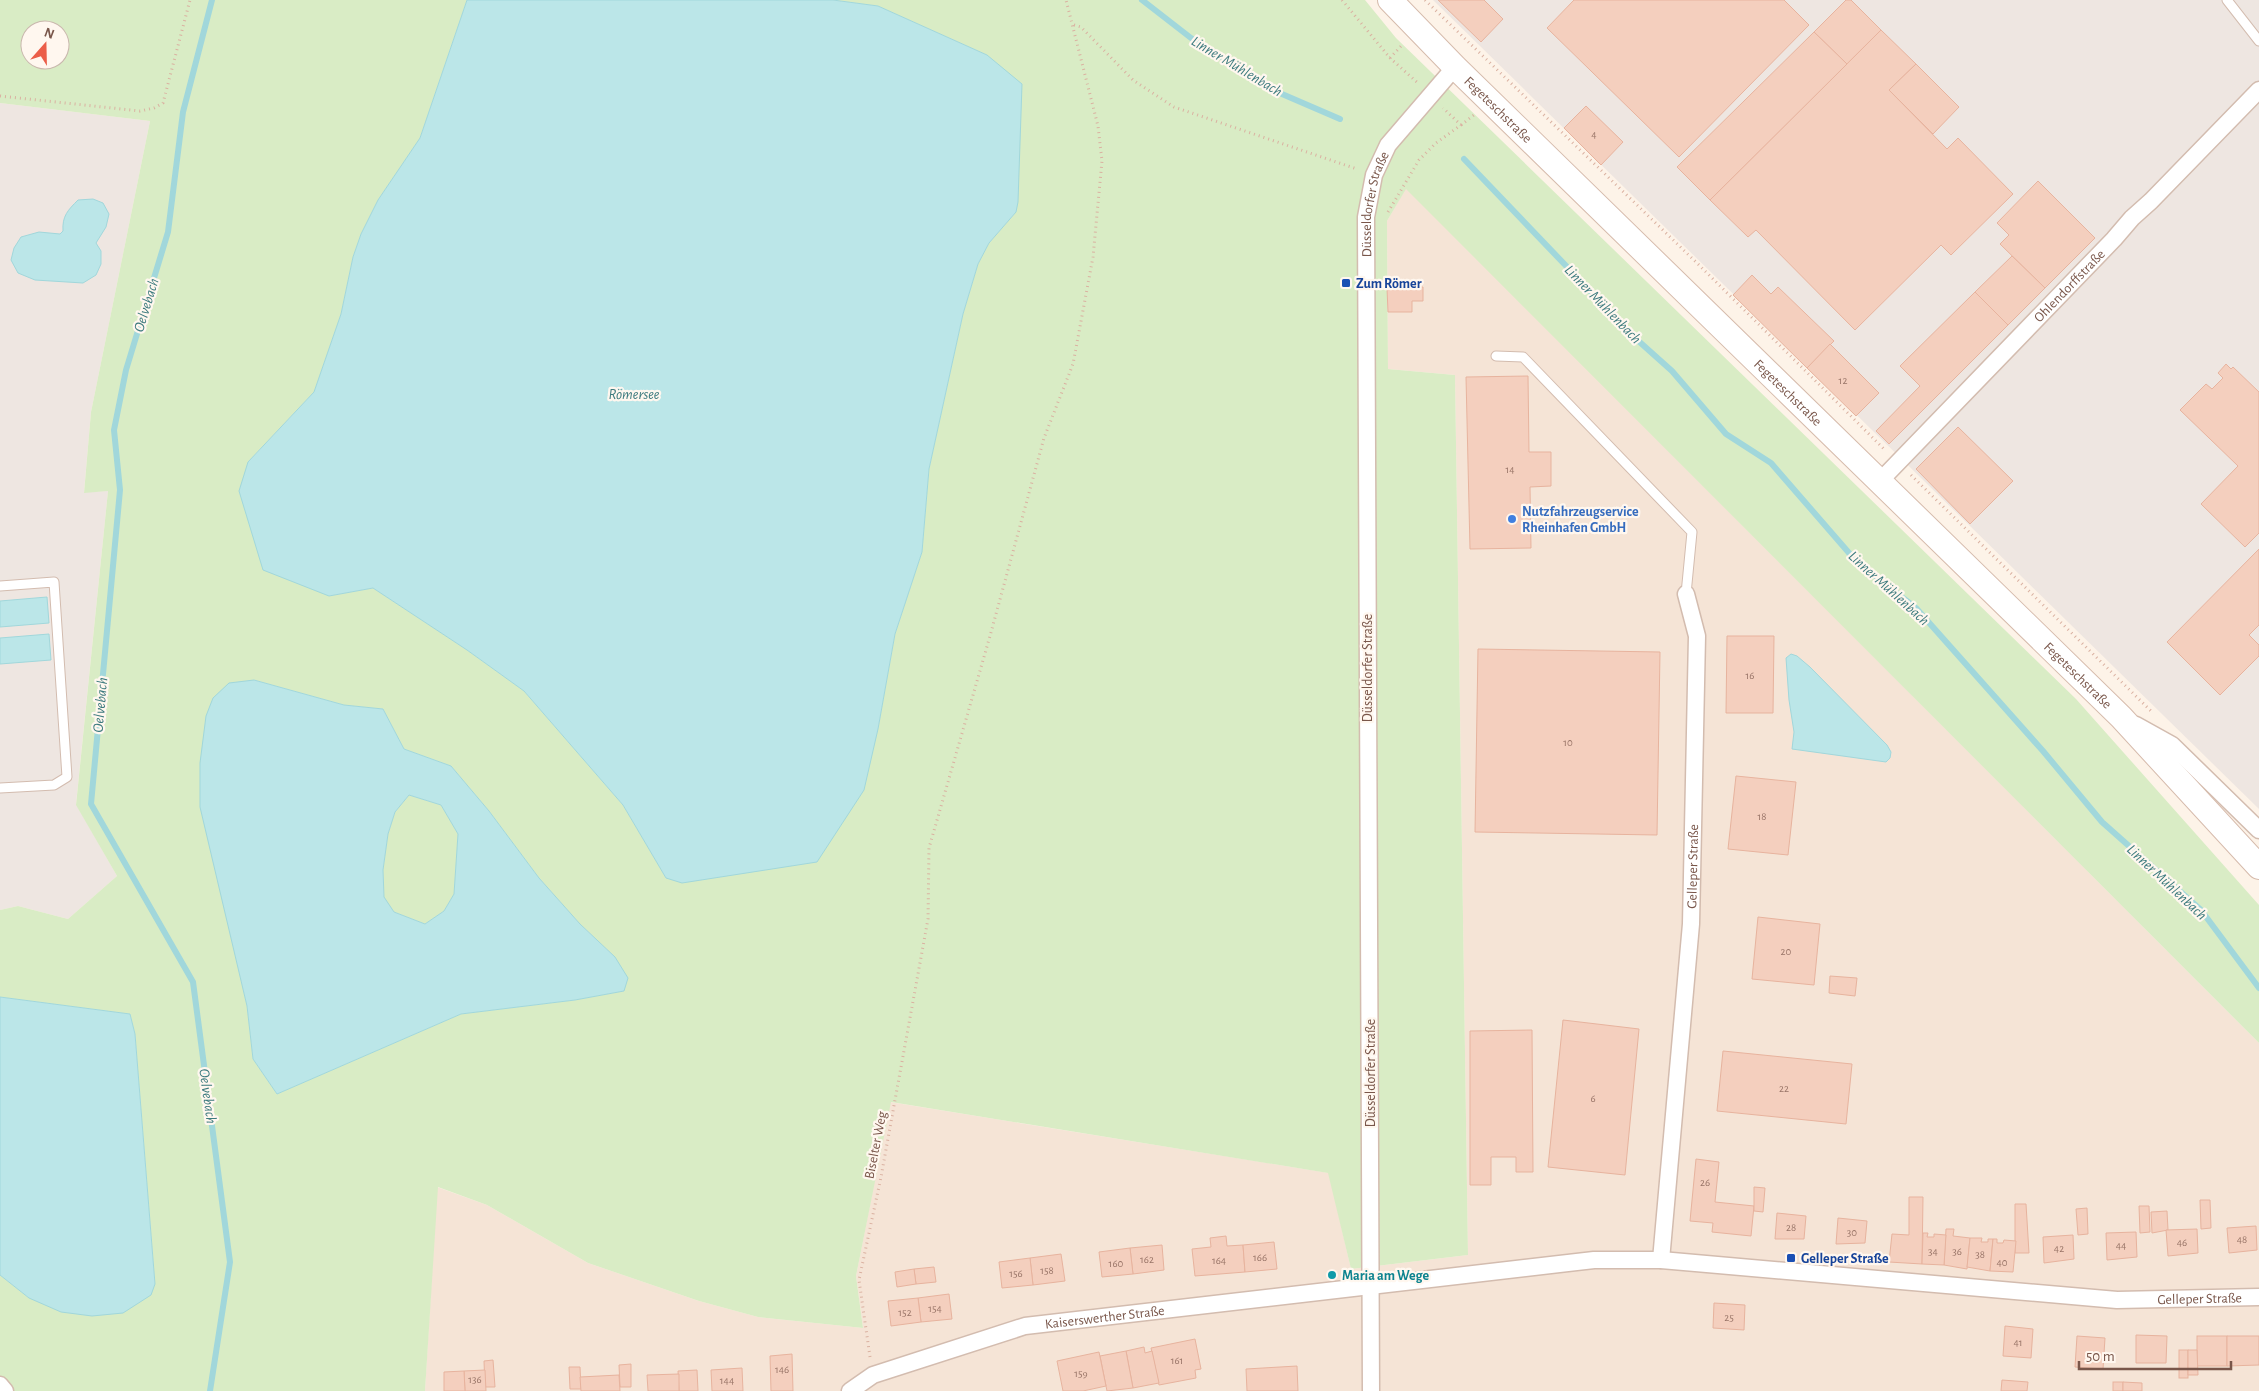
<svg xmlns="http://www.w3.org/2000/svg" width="2259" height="1391" viewBox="0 0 2259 1391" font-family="'Alegreya Sans',sans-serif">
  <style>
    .residential { fill: #f5e4d6 }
    .industrial { fill: #eee6e1 }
    .green { fill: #d9ecc5; fill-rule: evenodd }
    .water { fill: #bbe6e8; stroke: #a1d7db; fill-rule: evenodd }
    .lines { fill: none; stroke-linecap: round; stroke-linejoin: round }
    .stream { stroke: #a1d7db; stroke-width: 6 }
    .building { fill: #f4cfbe; stroke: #e7b39e }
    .lane-casing { stroke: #d3bcaf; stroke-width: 11 }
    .street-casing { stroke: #d3bcaf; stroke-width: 19 }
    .secondary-casing { stroke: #d6bbac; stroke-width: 26 }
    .path { stroke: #dab1a1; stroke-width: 3; stroke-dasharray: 1 4; stroke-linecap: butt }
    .lane { stroke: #fff; stroke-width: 9 }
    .street { stroke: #fff; stroke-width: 16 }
    .secondary { stroke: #fff; stroke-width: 24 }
    .transit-dot { fill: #1a4fb4; stroke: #fff7ef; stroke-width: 2 }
    .shop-dot { fill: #3f7fe0; stroke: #fff7ef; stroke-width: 2 }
    .culture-dot { fill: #0f9aa8; stroke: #fff7ef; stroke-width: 2 }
    .labels { text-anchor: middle; stroke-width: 4.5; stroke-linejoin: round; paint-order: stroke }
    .number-label { font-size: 11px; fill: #987467 }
    .street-label { font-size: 14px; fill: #79564a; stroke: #fff7ef }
    .transit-label { font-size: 14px; font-weight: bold; fill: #164399; stroke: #fff7ef; text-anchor: start }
    .shop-label { font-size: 14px; font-weight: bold; fill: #366cbe; stroke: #fff7ef; text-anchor: start }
    .culture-label { font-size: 14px; font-weight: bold; fill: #0d838f; stroke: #fff7ef; text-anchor: start }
    .water-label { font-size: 15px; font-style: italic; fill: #3c7a7e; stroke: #fff7ef }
  </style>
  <rect width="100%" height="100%" fill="#fdf3e8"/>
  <polygon class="residential" points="1406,188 2259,1043 2259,1391 425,1391 437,1187 487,1205 588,1263 699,1301 758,1317 863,1328 856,1276 890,1102 1329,1173 1351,1269 1468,1255 1455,375 1388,369 1387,221"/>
  <g class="industrial">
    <polygon points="1433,0 2259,0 2259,809"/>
    <polygon points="0,103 150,121 91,412 84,492 108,491 76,804 117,876 68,919 18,906 0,910"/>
  </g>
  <g class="green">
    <path d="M0,0H467L420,138L378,200L361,234L353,257L341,314L314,392L248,462L329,596L373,588L467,650L524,691L623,805L666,878L878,729L895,634L922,552L929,469L963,314L978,264L989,243L1016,212L987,55L878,6L833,0H1365L1396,38L2076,699L2259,905V1043L1406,189L1387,221L1388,369L1455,375L1468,1255L1351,1269L1328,1173L891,1102L856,1276L863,1328L758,1317L699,1301L588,1263L487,1205L438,1187L425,1391H0V1275L29,1298L155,1284L135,1034L130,1014L0,997V910L18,906L68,919L117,876L76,805L108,491L84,493L91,412L150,121L0,103ZM30,30H60V60H30ZM254,680L344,705L383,709L404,749L451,766L489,811L539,878L580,924L615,957L624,991L575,1000L461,1014L277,1094L253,1059L247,1006L220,886Z"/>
    <polygon points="409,795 441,805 458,834 454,894 444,911 425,924 394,912 384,898 383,870 388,834 395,812"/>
  </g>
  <g class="water">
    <polygon points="467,0 833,0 878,6 987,55 1022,84 1018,202 1016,212 989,243 978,264 963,314 929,469 922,552 895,634 878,729 864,790 817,862 682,883 666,878 623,805 524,691 467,650 373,588 329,596 263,570 239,491 248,462 314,392 341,314 353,257 361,234 378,200 420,138"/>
    <path d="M93,199L103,203L109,214L106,227L96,243L101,251V264L96,275L83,283L35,280L18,273L11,260L14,248L21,237L39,232L60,234L63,231C62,216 68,210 78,200Z"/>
    <polygon points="47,597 49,623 0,627 0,601"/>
    <polygon points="49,634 51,660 0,664 0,638"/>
    <polygon points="1791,654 1797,656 1810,667 1887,745 1891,752 1890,758 1886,762 1792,749 1794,732 1789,700 1786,658"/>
    <path d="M254,680L344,705L383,709L404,749L451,766L489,811L539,878L580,924L615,957L628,978L624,991L575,1000L461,1014L277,1094L253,1059L247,1006L200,807V763L206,716L213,698L229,683ZM409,795L441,805L458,834L454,894L444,911L425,924L394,912L384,897L383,870L388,834L395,812Z"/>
    <polygon points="0,997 130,1014 135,1034 155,1284 151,1295 123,1313 92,1316 61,1312 29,1298 0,1275"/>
  </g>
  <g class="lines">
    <g class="stream">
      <polyline points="1142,0 1191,38 1282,94 1340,119"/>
      <polyline points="1464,159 1634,337 1672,371 1726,434 1771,463 1856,561 1916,608 2043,751 2102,822 2201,910 2259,988"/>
      <polyline points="210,1391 230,1262 193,982 91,804 120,490 114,430 126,370 168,232 183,112 212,0"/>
    </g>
  </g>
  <g class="building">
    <polygon points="1438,0 1484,0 1503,19 1481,42"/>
    <polygon points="1574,0 1784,0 1809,25 1679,157 1547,28"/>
    <polygon points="1846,0 1851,0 1881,30 1847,64 1814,32"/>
    <polygon points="1881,30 1916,64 1889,90 1947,149 1958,138 2013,194 1951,255 1941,245 1855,330 1756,230 1748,237 1710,200"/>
    <polygon points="1814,32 1847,64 1710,200 1677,167"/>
    <polygon points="1916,64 1959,107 1933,134 1889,90"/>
    <polygon points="1586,106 1623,142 1601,165 1564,128"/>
    <polygon points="2038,181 2095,238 2045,288 2000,244 2009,235 1997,223"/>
    <polygon points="2012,256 2045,288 2008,325 1975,292"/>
    <polygon points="1752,275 1771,294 1778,287 1834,341 1807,368 1733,295"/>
    <polygon points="1423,287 1423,301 1412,301 1412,312 1388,312 1387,288"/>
    <polygon points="1975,292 2008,325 1889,444 1876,431 1920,386 1900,366"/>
    <polygon points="1830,344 1879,393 1856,416 1807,368"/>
    <polygon points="2226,364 2231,369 2233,367 2259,392 2259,533 2245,547 2201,504 2238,466 2180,410 2206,384 2212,389 2223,378 2218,373"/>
    <polygon points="1528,376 1529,452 1551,452 1551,486 1530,487 1531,548 1470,549 1466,377"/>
    <polygon points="1958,427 2013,481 1970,524 1916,469"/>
    <polygon points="2259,549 2259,625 2249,635 2259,645 2259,656 2220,695 2167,642"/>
    <polygon points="1727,636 1774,636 1773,713 1726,713"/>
    <polygon points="1478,649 1660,652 1657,835 1475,832"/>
    <polygon points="1736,776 1796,782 1788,855 1728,849"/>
    <polygon points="1758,917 1820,924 1814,985 1752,979"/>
    <polygon points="1830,976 1857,978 1855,996 1829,993"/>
    <polygon points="1563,1020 1639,1029 1625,1175 1548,1167"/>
    <polygon points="1532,1030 1533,1172 1516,1172 1516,1157 1491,1157 1491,1185 1470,1185 1470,1031"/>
    <polygon points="1723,1051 1852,1064 1846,1124 1717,1111"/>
    <polygon points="1696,1159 1719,1162 1715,1202 1754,1206 1751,1236 1712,1232 1713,1223 1690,1221"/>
    <polygon points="1754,1187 1765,1188 1763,1212 1754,1211"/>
    <polygon points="1909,1197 1923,1197 1922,1264 1889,1262 1892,1234 1909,1235"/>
    <polygon points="2200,1200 2210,1200 2211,1228 2201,1229"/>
    <polygon points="2015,1204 2026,1204 2029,1253 2015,1253"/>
    <polygon points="2139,1206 2149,1206 2150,1232 2140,1233"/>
    <polygon points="2087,1208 2088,1234 2078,1235 2076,1209"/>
    <polygon points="2167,1211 2168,1230 2152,1233 2151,1212"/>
    <polygon points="1777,1213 1806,1216 1804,1239 1775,1239"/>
    <polygon points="1838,1218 1867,1221 1865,1243 1836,1244"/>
    <polygon points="2256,1226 2257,1250 2229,1253 2227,1228"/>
    <polygon points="1946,1229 1954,1229 1953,1236 1970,1238 1967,1269 1944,1265"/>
    <polygon points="2197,1229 2198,1253 2168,1256 2166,1230"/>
    <polygon points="2136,1232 2137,1257 2107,1260 2106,1233"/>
    <polygon points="1923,1233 1928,1233 1927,1237 1934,1237 1934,1234 1946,1235 1944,1265 1922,1264"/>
    <polygon points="2073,1235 2074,1259 2044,1263 2043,1237"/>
    <polygon points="1226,1236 1227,1246 1243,1245 1245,1272 1195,1276 1192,1249 1211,1247 1210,1238"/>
    <polygon points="1970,1238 1982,1238 1981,1242 1988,1242 1988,1239 1993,1239 1990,1271 1967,1267"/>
    <polygon points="1993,1239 1997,1239 1997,1243 2003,1243 2004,1240 2016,1241 2013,1272 1990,1271"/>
    <polygon points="1274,1242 1277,1269 1245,1272 1243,1245"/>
    <polygon points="1162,1245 1164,1270 1133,1274 1130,1248"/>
    <polygon points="1130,1248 1133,1274 1102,1277 1099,1252"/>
    <polygon points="1061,1254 1065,1281 1033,1285 1030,1258"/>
    <polygon points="1030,1258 1033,1285 1002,1288 999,1262"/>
    <polygon points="934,1267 936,1282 916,1284 914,1269"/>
    <polygon points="914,1269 916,1284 897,1287 895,1272"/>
    <polygon points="949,1294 952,1319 921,1322 918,1298"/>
    <polygon points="918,1298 921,1322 891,1326 888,1301"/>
    <polygon points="1714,1303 1745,1305 1744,1330 1713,1328"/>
    <polygon points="2005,1326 2033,1329 2031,1358 2003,1356"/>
    <polygon points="2136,1335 2167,1336 2166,1363 2136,1363"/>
    <polygon points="2077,1336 2105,1338 2103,1369 2075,1367"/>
    <rect x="2197" y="1336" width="30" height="30"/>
    <polygon points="2227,1336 2259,1336 2259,1365 2227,1366"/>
    <polygon points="1195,1339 1201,1369 1195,1370 1196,1378 1159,1385 1151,1348"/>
    <polygon points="1144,1347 1145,1353 1152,1351 1159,1383 1133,1388 1126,1351"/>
    <rect x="2179" y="1350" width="9" height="28"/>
    <polygon points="2188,1350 2197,1350 2198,1375 2188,1375"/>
    <polygon points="1126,1351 1133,1388 1107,1391 1100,1356"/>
    <polygon points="1099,1352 1106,1386 1083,1391 1063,1391 1057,1361"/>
    <polygon points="792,1354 793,1391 771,1391 770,1356"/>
    <polygon points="493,1360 495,1387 485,1387 484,1361"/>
    <polygon points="631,1364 631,1387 620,1387 619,1365"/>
    <polygon points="1297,1366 1298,1391 1247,1391 1246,1369"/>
    <polygon points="569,1367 580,1367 581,1389 570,1389"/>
    <polygon points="742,1368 743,1391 712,1391 711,1370"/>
    <polygon points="485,1370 486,1391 465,1391 464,1371"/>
    <polygon points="697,1370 698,1391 679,1391 678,1371"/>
    <polygon points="464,1371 465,1391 444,1391 444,1372"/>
    <polygon points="679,1374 679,1391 648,1391 647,1375"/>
    <polygon points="619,1375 620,1391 581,1391 580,1377"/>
    <polygon points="2002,1380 2028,1382 2027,1391 2001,1391"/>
    <rect x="2113" y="1382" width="10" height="9"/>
    <polygon points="2123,1382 2142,1383 2142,1391 2123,1391"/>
  </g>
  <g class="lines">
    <defs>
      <g id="lane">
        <polyline points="2227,0 2259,41"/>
        <polyline points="1496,356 1523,357 1692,532 1686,594"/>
        <polyline points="0,586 54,582 67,777 54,785 0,788"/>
      </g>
      <g id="street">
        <path id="s1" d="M1880,481L2114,239L2132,218L2151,201L2259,90"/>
        <polyline points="2136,725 2172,745 2259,830"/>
        <path id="s2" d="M1661,1260L1691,924L1697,636L1686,594"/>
        <polyline points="0,1385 5,1391"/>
        <path id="s3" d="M850,1391L873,1375L1025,1326L1594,1260H1661L2117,1300L2259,1297"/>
        <path id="s4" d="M1371,1391L1366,217L1374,175L1388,145L1455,67"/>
      </g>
      <g id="secondary">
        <path id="s5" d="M1390,0L1455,67L2121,717L2259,867"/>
      </g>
    </defs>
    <use href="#lane" class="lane-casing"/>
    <use href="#street" class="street-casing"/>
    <use href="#secondary" class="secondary-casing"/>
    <g class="path">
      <polyline points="1342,0 1390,58 1419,84"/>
      <polyline points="1425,0 1698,264 1885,450"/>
      <polyline points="1074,25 1081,27 1133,80 1174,107 1357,169"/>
      <polyline points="1390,58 1403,44"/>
      <polyline points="0,96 140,111 154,108 163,103 190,0"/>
      <polyline points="1461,125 1474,115"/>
      <polyline points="1388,212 1419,160 1436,143 1461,125 1443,108"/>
      <polyline points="1911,475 2151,711"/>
      <polyline points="870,1357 859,1280 881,1177 928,919 929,848 990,636 1044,438 1073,364 1093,257 1102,161 1098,126 1066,0"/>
    </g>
    <use href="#lane" class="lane"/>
    <use href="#street" class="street"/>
    <use href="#secondary" class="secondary"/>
  </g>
  <g class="transit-dot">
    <rect x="1341" y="278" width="10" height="10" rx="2.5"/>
    <rect x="1786" y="1253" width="10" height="10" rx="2.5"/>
  </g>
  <circle class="shop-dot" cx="1512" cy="519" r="5"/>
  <circle class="culture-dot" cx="1332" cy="1275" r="5"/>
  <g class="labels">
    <g class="number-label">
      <text x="1594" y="138">4</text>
      <text x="1843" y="384">12</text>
      <text x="1510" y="473">14</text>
      <text x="1750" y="679">16</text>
      <text x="1568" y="746">10</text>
      <text x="1762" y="820">18</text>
      <text x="1786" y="955">20</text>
      <text x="1784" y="1092">22</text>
      <text x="1593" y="1102">6</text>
      <text x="1705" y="1186">26</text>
      <text x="1791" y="1231">28</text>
      <text x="1852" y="1236">30</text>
      <text x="2242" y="1243">48</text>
      <text x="2182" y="1246">46</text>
      <text x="2121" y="1249">44</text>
      <text x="2059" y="1252">42</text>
      <text x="1933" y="1255">34</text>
      <text x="1957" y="1255">36</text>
      <text x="1980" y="1258">38</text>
      <text x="1260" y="1261">166</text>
      <text x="1147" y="1263">162</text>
      <text x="1219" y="1264">164</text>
      <text x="2002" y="1266">40</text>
      <text x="1116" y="1267">160</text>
      <text x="1047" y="1274">158</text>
      <text x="1016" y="1277">156</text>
      <text x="935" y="1312">154</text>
      <text x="905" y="1316">152</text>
      <text x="1729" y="1321">25</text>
      <text x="2018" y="1346">41</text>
      <text x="1177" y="1364">161</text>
      <text x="782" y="1373">146</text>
      <text x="1081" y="1377">159</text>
      <text x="475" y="1383">136</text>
      <text x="727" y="1384">144</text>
    </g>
    <g class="street-label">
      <text dy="5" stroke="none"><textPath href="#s5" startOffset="154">Fegeteschstraße</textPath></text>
      <text dy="5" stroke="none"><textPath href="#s4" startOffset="1188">Düsseldorfer Straße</textPath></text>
      <text dy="5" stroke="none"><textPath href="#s1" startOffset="272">Ohlendorffstraße</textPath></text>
      <text dy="5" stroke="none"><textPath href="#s5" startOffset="559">Fegeteschstraße</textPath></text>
      <text transform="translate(1367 668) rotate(-90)" y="5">Düsseldorfer Straße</text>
      <text dy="5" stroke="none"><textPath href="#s5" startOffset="964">Fegeteschstraße</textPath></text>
      <text dy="5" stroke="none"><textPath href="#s2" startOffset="395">Gelleper Straße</textPath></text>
      <text transform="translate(1370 1073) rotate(-90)" y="5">Düsseldorfer Straße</text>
      <text transform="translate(875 1145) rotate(-79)" y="5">Biselter Weg</text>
      <text dy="5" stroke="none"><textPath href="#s3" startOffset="1368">Gelleper Straße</textPath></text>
      <text dy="5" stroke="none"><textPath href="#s3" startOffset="268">Kaiserswerther Straße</textPath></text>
    </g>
    <g class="transit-label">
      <text x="1356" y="288">Zum Römer</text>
      <text x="1801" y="1263">Gelleper Straße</text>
    </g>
    <g class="shop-label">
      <text x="1522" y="516">Nutzfahrzeugservice<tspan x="1522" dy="16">Rheinhafen GmbH</tspan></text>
    </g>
    <g class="culture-label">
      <text x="1342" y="1280">Maria am Wege</text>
    </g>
    <g class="water-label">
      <text transform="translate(1237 66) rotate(31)" y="5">Linner Mühlenbach</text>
      <text transform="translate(1603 304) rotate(46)" y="5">Linner Mühlenbach</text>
      <text transform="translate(146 305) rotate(-73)" y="5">Oelvebach</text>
      <text x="634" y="399">Römersee</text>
      <text transform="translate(1889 588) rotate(42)" y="5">Linner Mühlenbach</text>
      <text transform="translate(100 705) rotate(-85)" y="5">Oelvebach</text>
      <text transform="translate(2167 882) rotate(43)" y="5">Linner Mühlenbach</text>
      <text transform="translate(208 1096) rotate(82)" y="5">Oelvebach</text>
    </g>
  </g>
  <g transform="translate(45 45) rotate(20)"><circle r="24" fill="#fff7ef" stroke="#c9b7ad"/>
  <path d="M0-4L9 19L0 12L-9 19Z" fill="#eb5e49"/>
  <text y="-8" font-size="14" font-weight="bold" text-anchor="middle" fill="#79564a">N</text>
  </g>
  <path d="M2079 1361v8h152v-8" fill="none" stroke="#79564a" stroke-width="2.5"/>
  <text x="2086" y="1361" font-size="15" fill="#79564a" stroke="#fff7ef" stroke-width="4" paint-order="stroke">50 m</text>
</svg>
